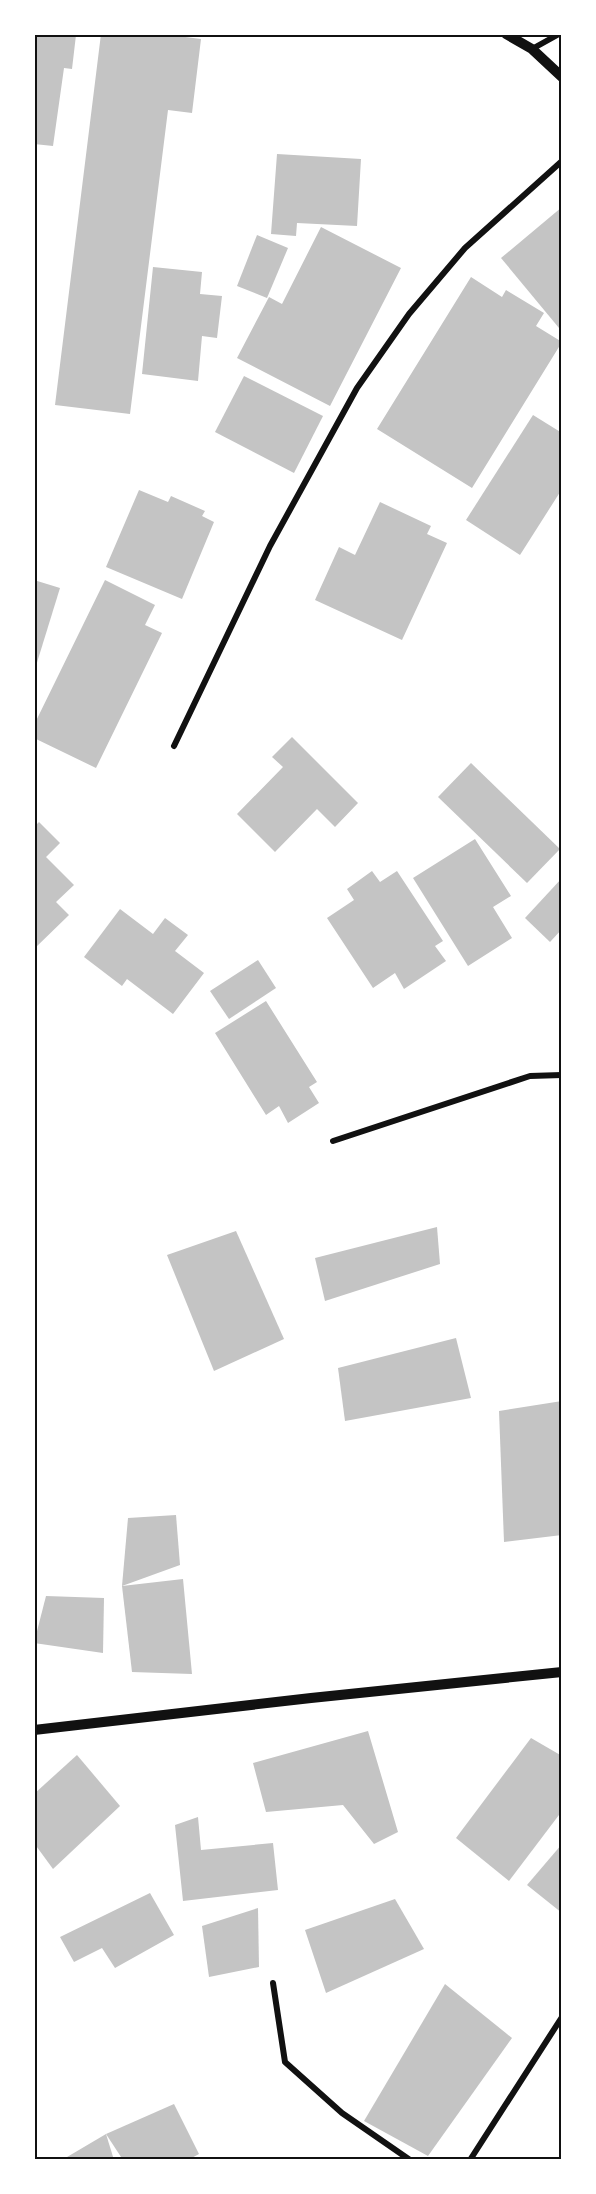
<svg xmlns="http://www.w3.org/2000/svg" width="596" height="2194" viewBox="0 0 596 2194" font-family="Ubuntu,sans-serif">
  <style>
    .building { fill: #c4c4c4 }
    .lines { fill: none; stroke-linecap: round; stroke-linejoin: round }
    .minor { stroke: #111; stroke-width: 6 }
    .tertiary { stroke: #111; stroke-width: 10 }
    .neatline { fill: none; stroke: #111; stroke-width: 2 }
  </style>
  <rect width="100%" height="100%" fill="#fff"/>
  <g class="building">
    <polygon points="34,34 76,35 72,69 64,68 53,146 34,144"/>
    <polygon points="101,34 162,34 201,39 192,113 168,110 130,414 55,405"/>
    <polygon points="277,154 361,159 357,226 297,223 296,236 271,234"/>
    <polygon points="562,207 562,326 559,328 501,258"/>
    <polygon points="321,227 401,268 330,406 237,358 269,297 282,304"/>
    <polygon points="257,235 288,248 267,298 237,286"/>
    <polygon points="153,267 202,272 200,294 222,296 217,338 202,336 198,381 142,374"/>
    <polygon points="471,277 502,297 506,290 544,313 536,326 562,342 472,488 377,429"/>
    <polygon points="244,376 323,416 294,473 215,432"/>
    <polygon points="533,415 562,433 562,489 520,555 466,520"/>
    <polygon points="139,490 168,502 171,496 205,511 202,516 214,522 182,599 106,567"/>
    <polygon points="380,502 431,526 427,534 447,543 402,640 315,600 339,547 355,555"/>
    <polygon points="34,580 60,588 35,669 34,669"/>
    <polygon points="105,580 155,605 145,625 162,633 96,768 34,738 34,725"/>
    <polygon points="292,737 358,803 335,827 317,809 275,852 237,814 283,767 272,757"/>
    <polygon points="471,763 560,849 527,883 438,797"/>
    <polygon points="39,822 60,843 46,857 74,885 56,902 69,915 34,949 34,827"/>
    <polygon points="475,839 511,896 493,907 512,938 468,966 413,878"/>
    <polygon points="372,871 380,882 397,871 443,941 435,946 446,961 404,989 395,973 373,988 327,918 354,900 347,889"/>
    <polygon points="562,878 562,929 550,942 525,918"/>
    <polygon points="120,909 153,934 165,918 188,935 175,951 204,973 173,1014 127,979 122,986 84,957"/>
    <polygon points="258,960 276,988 229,1019 210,991"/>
    <polygon points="266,1001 317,1082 309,1087 319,1103 288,1123 279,1106 266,1115 215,1033"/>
    <polygon points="437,1227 440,1264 325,1301 315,1258"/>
    <polygon points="236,1231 284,1339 214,1371 167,1255"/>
    <polygon points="456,1338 471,1398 345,1421 338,1368"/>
    <polygon points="562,1401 562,1535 504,1542 499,1411"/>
    <polygon points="176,1515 180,1565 122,1586 128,1518"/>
    <polygon points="183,1579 192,1674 132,1672 122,1586"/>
    <polygon points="46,1596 104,1598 103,1653 34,1643"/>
    <polygon points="368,1731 398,1832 374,1844 343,1805 266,1812 253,1763"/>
    <polygon points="531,1738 562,1756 562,1811 509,1881 456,1838"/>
    <polygon points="77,1755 120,1806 53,1869 34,1843 34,1794"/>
    <polygon points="198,1817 201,1850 273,1843 278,1890 183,1901 175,1825"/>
    <polygon points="562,1844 562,1913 527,1885"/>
    <polygon points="150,1893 174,1935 115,1968 102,1948 74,1962 60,1937"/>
    <polygon points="395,1899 424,1949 326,1993 305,1930"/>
    <polygon points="258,1908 259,1967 209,1977 202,1926"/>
    <polygon points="445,1984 512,2038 428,2156 364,2121"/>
    <polygon points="174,2104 199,2154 188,2160 123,2160 106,2134"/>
    <polygon points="106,2134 114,2160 62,2160"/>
  </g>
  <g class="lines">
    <g class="minor">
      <polyline points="532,49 559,34"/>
      <polyline points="174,746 270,546 357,388 409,314 465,248 562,161"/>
      <polyline points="333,1141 530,1076 562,1075"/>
      <polyline points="273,1983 285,2062 342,2113 410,2160"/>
      <polyline points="470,2160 562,2017"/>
    </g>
    <g class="tertiary">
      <polyline points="506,34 532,49 562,77"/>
      <polyline points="34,1730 311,1698 562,1672"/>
    </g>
  </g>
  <rect width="596" height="2194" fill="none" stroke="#ffffff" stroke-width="72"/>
  <rect x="36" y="36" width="524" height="2122" class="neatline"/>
</svg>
